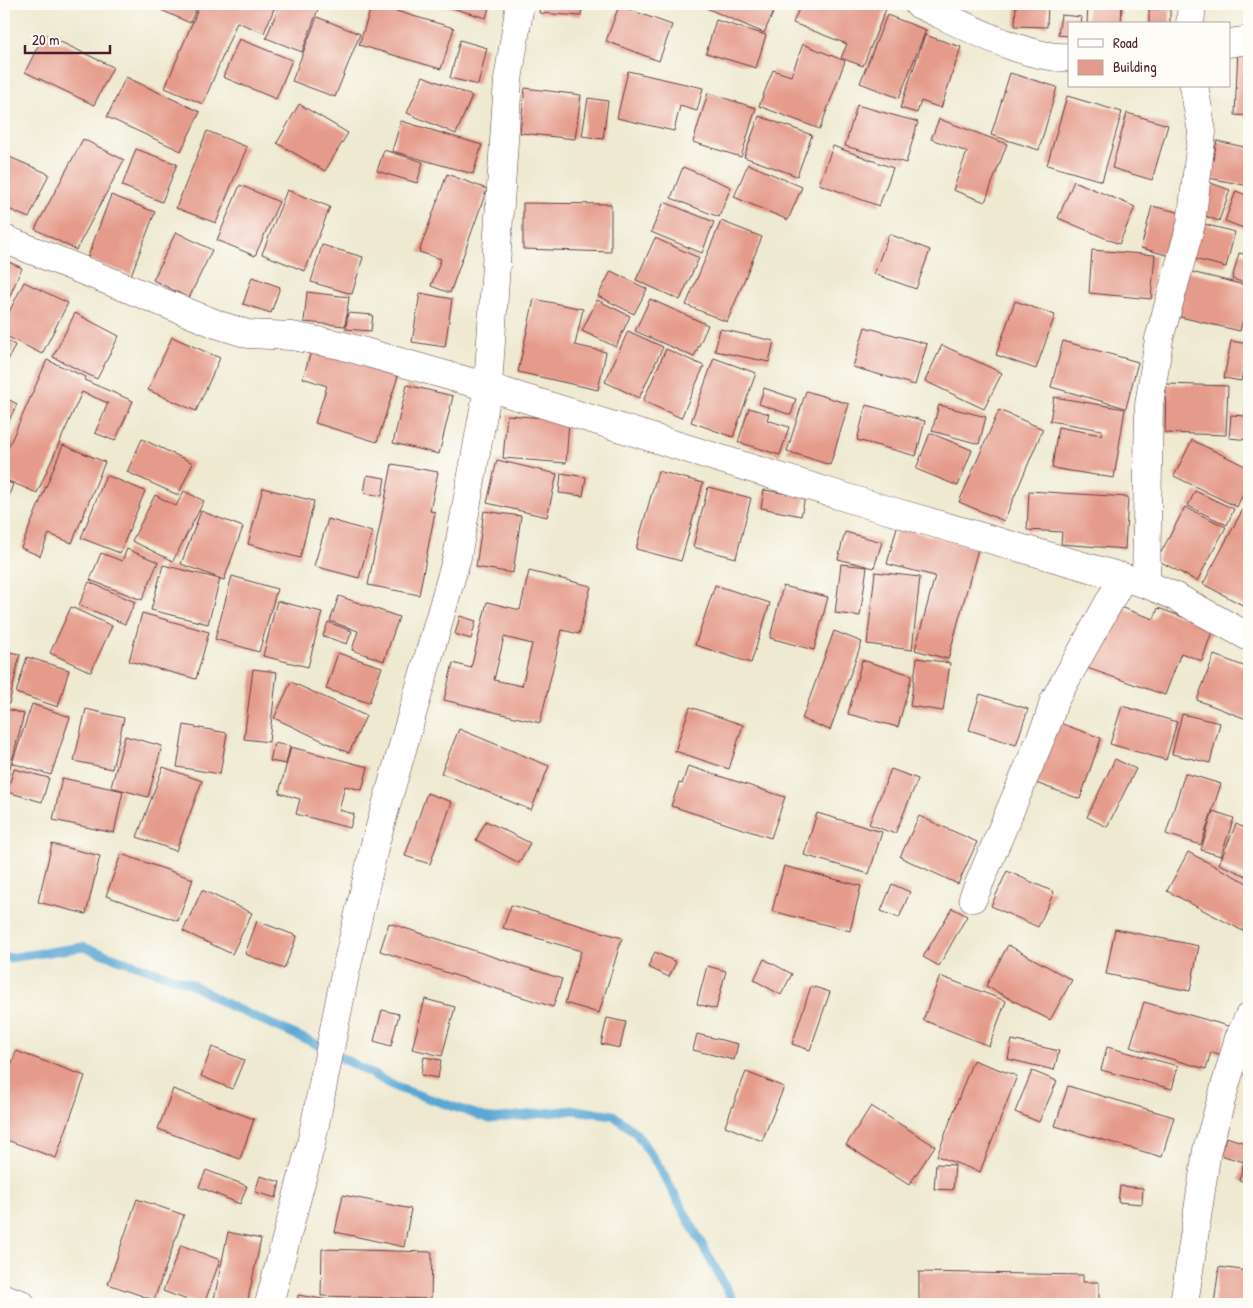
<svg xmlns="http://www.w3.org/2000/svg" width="1253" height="1308" viewBox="0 0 1253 1308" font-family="'Patrick Hand',sans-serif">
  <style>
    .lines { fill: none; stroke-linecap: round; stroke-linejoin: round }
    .stream { stroke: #5aa7d3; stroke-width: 9 }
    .building { fill: #e59b8b; fill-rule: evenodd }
    .minor-casing { stroke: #633d44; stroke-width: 29 }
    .minor { stroke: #fff; stroke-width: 28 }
  </style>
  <rect width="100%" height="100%" fill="#fdfcf7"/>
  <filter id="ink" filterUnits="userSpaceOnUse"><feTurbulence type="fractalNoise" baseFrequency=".02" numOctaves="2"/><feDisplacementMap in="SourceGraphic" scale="10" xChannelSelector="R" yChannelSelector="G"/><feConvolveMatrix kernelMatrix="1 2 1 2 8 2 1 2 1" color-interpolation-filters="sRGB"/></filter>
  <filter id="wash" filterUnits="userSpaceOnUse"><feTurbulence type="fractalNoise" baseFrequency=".0096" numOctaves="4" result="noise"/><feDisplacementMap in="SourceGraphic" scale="20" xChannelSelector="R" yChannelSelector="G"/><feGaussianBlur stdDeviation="1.12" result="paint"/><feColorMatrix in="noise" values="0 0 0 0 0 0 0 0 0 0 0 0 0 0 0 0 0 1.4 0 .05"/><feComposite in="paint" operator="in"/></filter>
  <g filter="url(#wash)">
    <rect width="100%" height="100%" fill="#eee9d0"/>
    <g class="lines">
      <polyline class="stream" points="4,957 8,958 83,947 189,983 230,1006 314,1043 398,1088 490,1119 574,1110 613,1115 636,1133 658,1165 735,1304"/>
    </g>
    <g id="blocks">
      <g class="building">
        <polygon points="151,4 198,4 190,23 150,5"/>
        <polygon points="200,4 276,4 264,33 237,22 203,104 165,88"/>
        <polygon points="280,4 320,4 302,52 266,38"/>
        <polygon points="372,4 454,28 441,69 359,45"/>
        <polygon points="438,4 490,4 486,18"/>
        <polygon points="540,4 582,4 581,16 539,13"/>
        <polygon points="708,4 763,4 775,9 764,33 706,8"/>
        <polygon points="801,4 888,4 863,66 841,58 847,44 793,23"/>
        <polygon points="1016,4 1048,4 1047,27 1015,26"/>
        <polygon points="1088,4 1122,4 1121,24 1087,24"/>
        <polygon points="619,6 672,25 659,61 606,41"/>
        <rect x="1149" y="9" width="21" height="15"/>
        <polygon points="887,15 926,30 899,98 860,83"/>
        <polygon points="1061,15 1082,17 1081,24 1069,24 1069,36 1058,35"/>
        <polygon points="317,17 360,34 335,97 292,81"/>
        <polygon points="716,20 766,35 756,68 706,53"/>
        <polygon points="44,34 113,67 94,105 25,72"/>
        <polygon points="925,35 961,47 941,108 921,101 917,113 900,108"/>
        <polygon points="239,39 292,60 276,99 223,77"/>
        <polygon points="460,40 487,48 478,85 450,78"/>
        <polygon points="803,44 845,61 820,129 759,106 773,70 791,76"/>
        <polygon points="1238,48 1249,49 1249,116 1235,115"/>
        <polygon points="628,71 703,88 697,111 680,106 674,131 617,118"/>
        <polygon points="1010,73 1057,87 1039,150 991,135"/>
        <polygon points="423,76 472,96 456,134 407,113"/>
        <polygon points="126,77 200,112 181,151 107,117"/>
        <polygon points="525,88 581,95 575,139 520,133"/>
        <polygon points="708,93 756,108 741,157 693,142"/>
        <polygon points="1067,96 1122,112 1102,181 1047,165"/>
        <polygon points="588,98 608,101 603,139 582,136"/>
        <polygon points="299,104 348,133 325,171 277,143"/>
        <polygon points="857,105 918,122 906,163 845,146"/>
        <polygon points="1127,113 1168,125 1152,180 1112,168"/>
        <polygon points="759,116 812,135 797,176 744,157"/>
        <polygon points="939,119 1007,144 985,202 953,190 967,152 931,139"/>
        <polygon points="401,121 482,145 473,174 392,151"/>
        <polygon points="207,131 247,147 216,223 176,208"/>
        <polygon points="83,139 124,160 76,250 35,229"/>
        <polygon points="1217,141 1249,148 1249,186 1209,178"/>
        <polygon points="833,146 893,168 879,206 819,184"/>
        <polygon points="136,149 177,164 162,202 122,186"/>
        <polygon points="384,150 423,162 417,183 377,171"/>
        <polygon points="7,156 49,174 29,218 4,207 4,162"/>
        <polygon points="748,164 802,187 788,220 734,197"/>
        <polygon points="683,167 731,187 719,217 671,198"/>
        <polygon points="447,174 487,189 450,293 431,286 441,259 419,252"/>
        <polygon points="1074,181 1135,207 1119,244 1058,218"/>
        <polygon points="1208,182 1230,190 1219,221 1197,213"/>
        <polygon points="240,185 279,202 255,256 217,240"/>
        <polygon points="287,190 330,207 305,271 262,254"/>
        <polygon points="1236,191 1249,196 1249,221 1246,229 1225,221"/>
        <polygon points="111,195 155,212 131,275 87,259"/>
        <polygon points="664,202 714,222 702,253 651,232"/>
        <polygon points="523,203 611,204 611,252 523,249"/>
        <polygon points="1152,206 1186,214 1174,257 1141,248"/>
        <polygon points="721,221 762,237 727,322 686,305"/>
        <polygon points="1200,223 1235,232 1226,267 1191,258"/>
        <polygon points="176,232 212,250 189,298 153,280"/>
        <polygon points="889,234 930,250 916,289 874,274"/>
        <polygon points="655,238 699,258 680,300 636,280"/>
        <polygon points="322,245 363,257 352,294 311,282"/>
        <polygon points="1092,250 1155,255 1151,299 1089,293"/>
        <polygon points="1239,253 1249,255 1249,284 1232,279"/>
        <polygon points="4,260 22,268 4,309"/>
        <polygon points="611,271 647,289 634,314 598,296"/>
        <polygon points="1187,271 1249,286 1249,295 1240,331 1176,316"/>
        <polygon points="252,277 280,287 271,313 243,304"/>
        <polygon points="24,282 68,303 42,354 4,335 4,322"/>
        <polygon points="307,292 349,297 345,326 304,322"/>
        <polygon points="420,293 452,299 445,347 412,342"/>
        <polygon points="534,299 583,309 575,345 606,352 598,390 518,372"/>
        <polygon points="650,299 708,325 694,357 635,331"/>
        <polygon points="597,300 630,316 616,347 582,331"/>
        <polygon points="1015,301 1055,315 1036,369 996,355"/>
        <polygon points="75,313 119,336 97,379 53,357"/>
        <polygon points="348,313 373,315 371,331 346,329"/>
        <polygon points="865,327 927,344 915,385 853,367"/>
        <polygon points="720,329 774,341 769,362 715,351"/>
        <polygon points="628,331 663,347 639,398 605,382"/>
        <polygon points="172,337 220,358 196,411 148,390"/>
        <polygon points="4,339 15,345 4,369"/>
        <polygon points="1063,341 1138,362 1126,408 1051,387"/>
        <polygon points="1231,341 1248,344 1241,381 1224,378"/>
        <polygon points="942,345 1002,373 984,409 925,381"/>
        <polygon points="312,348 398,376 377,442 315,423 327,386 303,378"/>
        <polygon points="666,349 704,366 681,418 643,401"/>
        <polygon points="714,358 756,373 733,437 691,422"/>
        <polygon points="47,360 86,377 84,380 133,401 115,441 95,433 108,403 82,392 37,493 4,479 4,457"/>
        <polygon points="1166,384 1228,386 1226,435 1165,433"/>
        <polygon points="407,385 453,396 439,454 393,443"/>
        <polygon points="764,388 796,399 791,415 759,404"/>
        <polygon points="806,391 849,404 830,465 787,451"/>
        <polygon points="1247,391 1249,391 1249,440 1229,438 1231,415 1245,416"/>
        <polygon points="4,397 17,404 4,431"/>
        <polygon points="1054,397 1125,409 1114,478 1052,468 1058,427 1101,435 1102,430 1050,421"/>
        <polygon points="866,405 925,421 916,456 857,440"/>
        <polygon points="939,405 986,417 979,444 932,431"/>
        <polygon points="749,408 769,414 767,420 789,427 780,455 738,442"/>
        <polygon points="999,410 1043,429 1004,521 959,502"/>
        <polygon points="507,415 569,420 566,463 503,458"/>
        <polygon points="930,433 972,450 958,486 916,469"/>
        <polygon points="142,439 193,463 178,495 127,472"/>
        <polygon points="1192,440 1249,468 1249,481 1237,507 1174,476"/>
        <polygon points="63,445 105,462 72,543 49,534 40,556 21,548"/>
        <polygon points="497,460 557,474 547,517 487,503"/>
        <polygon points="392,464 438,472 430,511 435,512 419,595 368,585"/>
        <polygon points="658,471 703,483 681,561 636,549"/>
        <polygon points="561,473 586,477 583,496 559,493"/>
        <polygon points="106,475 145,491 120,553 81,538"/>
        <polygon points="367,475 385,478 382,496 364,493"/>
        <polygon points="4,481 13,484 7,501 4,499"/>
        <polygon points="708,487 751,498 736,558 693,547"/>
        <polygon points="263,488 314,501 300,558 248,544"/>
        <polygon points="764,490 805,497 801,516 761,508"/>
        <polygon points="184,491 204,501 173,561 132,541 155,495 176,506"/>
        <polygon points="1029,491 1128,497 1125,549 1061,544 1062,532 1027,530"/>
        <polygon points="1195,491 1234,509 1227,525 1188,506"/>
        <polygon points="1185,507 1226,527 1197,581 1157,560"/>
        <polygon points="1244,507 1249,510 1249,602 1246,607 1203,584"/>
        <polygon points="201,511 243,527 224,580 181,564"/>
        <polygon points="484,511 521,516 513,573 476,567"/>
        <polygon points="328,519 372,532 359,578 314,566"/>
        <polygon points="897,527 978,549 948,659 915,650 935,576 887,564"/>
        <polygon points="845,532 882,542 874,568 838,559"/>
        <polygon points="127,549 158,562 142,600 90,580 101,553 122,561"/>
        <polygon points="841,564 867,567 860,616 835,613"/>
        <polygon points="163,565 220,579 208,624 151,610"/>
        <path d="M529,571L591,586L579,634L562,630L540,723L444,700L453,663L471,668L487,602L520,610ZM504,637L532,644L522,686L494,680Z"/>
        <polygon points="875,572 920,577 912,650 867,644"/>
        <polygon points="232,576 277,589 259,652 215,639"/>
        <polygon points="89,582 135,602 125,624 79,605"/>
        <polygon points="715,585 770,603 751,663 695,645"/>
        <polygon points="783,586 828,597 814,650 770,638"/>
        <polygon points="339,596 399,617 384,661 352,650 358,631 330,621"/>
        <polygon points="277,601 322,612 308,667 263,656"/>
        <polygon points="1111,604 1154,619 1158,608 1213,628 1202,661 1181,653 1165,695 1087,668"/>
        <polygon points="71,607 112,626 91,672 50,653"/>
        <polygon points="142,613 209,632 196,679 129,661"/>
        <polygon points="460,616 476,621 471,639 455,634"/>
        <polygon points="328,622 352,631 347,644 323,636"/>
        <polygon points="834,631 862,642 830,730 802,719"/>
        <polygon points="4,651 20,654 9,704 4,703"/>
        <polygon points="338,653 382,667 369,703 326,689"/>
        <polygon points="1214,655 1249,668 1249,720 1197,700"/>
        <polygon points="27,657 69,670 58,707 16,693"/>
        <polygon points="917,658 950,663 943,711 910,706"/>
        <polygon points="862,660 912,675 898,727 848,714"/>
        <polygon points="253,669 277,672 269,742 244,739"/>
        <polygon points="291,682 366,716 349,753 274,718"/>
        <polygon points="980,694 1028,709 1016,745 969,730"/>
        <polygon points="32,704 70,717 51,775 12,763"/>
        <polygon points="1122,706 1177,722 1166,760 1110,744"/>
        <polygon points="690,707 743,725 729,769 675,751"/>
        <polygon points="4,708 24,714 8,776 4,774"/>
        <polygon points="86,709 124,718 112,769 74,761"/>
        <polygon points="1182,714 1220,723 1210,763 1172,754"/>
        <polygon points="1054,721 1101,738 1080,799 1033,782"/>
        <polygon points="184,725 227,733 220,774 177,767"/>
        <polygon points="459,729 549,766 531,810 441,773"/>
        <polygon points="125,736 162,746 148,797 111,787"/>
        <polygon points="274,743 290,746 286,764 270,761"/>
        <polygon points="291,747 368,767 362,790 345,786 339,810 354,814 350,828 296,814 300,799 279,793"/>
        <polygon points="1115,759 1136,769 1107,827 1087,817"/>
        <polygon points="688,766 785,797 771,838 671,806 679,783 682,784"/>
        <polygon points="163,767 202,781 176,851 137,837"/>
        <polygon points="14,769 49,778 42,802 7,792"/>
        <polygon points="891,769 918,779 895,834 869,824"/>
        <polygon points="1185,773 1221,784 1201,845 1166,834"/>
        <polygon points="62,778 123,791 114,833 53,820"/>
        <polygon points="427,793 452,802 430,864 405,856"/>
        <polygon points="1213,811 1234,818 1221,856 1201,850"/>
        <polygon points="817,813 882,832 869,874 804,855"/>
        <polygon points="919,816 977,842 958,884 900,857"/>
        <polygon points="486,821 530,843 519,863 476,840"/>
        <polygon points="1236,824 1249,830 1249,877 1219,864"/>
        <polygon points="52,844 100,856 86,914 38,902"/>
        <polygon points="1188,852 1249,884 1249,919 1243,931 1167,891"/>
        <polygon points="121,854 193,879 178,921 106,896"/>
        <polygon points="784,866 861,886 850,931 772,911"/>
        <polygon points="1007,871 1054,892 1038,927 991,906"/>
        <polygon points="892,884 910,892 899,918 881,911"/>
        <polygon points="202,890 252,913 232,954 183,931"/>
        <polygon points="511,905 622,938 599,1013 565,1003 581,951 503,928"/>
        <polygon points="952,908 967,916 939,966 923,957"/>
        <polygon points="257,921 297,936 284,969 245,954"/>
        <polygon points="389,923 562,979 553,1007 380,951"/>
        <polygon points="1115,929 1199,946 1190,991 1106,974"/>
        <polygon points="1008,945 1072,980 1050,1020 986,986"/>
        <polygon points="655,952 676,962 669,977 648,967"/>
        <polygon points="764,959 792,974 781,995 754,980"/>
        <polygon points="707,966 726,971 716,1009 697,1004"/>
        <polygon points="940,976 1006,1001 989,1046 923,1020"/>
        <polygon points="811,986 830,992 810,1050 792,1044"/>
        <polygon points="425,999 455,1007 442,1056 412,1049"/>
        <polygon points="1144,1002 1228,1026 1220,1054 1211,1052 1206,1069 1130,1047"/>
        <polygon points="382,1010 399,1014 391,1046 374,1041"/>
        <polygon points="607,1018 626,1022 620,1048 601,1044"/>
        <polygon points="697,1034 738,1044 734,1060 693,1050"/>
        <polygon points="1012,1040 1059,1051 1054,1070 1008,1059"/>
        <polygon points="212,1047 244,1060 232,1089 201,1076"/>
        <polygon points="1107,1047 1178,1066 1172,1089 1101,1070"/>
        <polygon points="16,1051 85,1076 56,1158 4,1139 4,1087"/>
        <polygon points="424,1057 441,1060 438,1078 421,1075"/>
        <polygon points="973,1060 1017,1076 980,1172 937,1156"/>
        <polygon points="1032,1071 1057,1081 1039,1122 1015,1112"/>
        <polygon points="746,1072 784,1087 762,1141 725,1126"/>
        <polygon points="1068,1086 1174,1117 1162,1157 1055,1126"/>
        <polygon points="173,1089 254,1119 240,1159 158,1129"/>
        <polygon points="871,1106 935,1146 909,1185 846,1145"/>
        <polygon points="1226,1137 1249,1144 1249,1183 1239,1180 1244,1162 1220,1155"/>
        <polygon points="936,1164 955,1165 953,1190 934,1189"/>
        <polygon points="206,1170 247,1186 240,1204 199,1187"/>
        <polygon points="260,1176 280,1182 276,1198 255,1192"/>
        <polygon points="1120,1186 1143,1188 1142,1204 1118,1202"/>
        <polygon points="343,1195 411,1209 404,1247 335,1232"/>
        <polygon points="137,1199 184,1215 154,1300 108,1284"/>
        <polygon points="228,1232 261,1239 247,1304 213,1304"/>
        <polygon points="181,1245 220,1260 204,1304 198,1304 163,1291"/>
        <polygon points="322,1249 432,1252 431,1299 321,1296"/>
        <polygon points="1219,1267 1249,1271 1249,1304 1214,1304"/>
        <polygon points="919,1272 1083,1275 1083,1282 1099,1282 1099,1304 919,1304"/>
        <polygon points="298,1295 346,1303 346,1304 297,1304"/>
      </g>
    </g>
  </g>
  <g filter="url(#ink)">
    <use href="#blocks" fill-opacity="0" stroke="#633d44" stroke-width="1"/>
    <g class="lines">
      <defs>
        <g id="minor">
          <path d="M918,4C959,22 1025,60 1069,57"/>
          <polyline points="1190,24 1192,4"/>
          <polyline points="1229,43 1249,40"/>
          <polyline points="4,239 219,325 248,334 292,336 340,345 488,387 867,504 1146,584 1174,596 1249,637"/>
          <polyline points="1146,584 1149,405 1159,339 1191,224 1202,132 1194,86"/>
          <polyline points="973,898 1048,721 1054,701 1123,577"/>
          <polyline points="4,1298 21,1304"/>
          <polyline points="269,1304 311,1144 345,974 375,844 457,557 488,387 508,80 520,4"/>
          <polyline points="1184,1304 1207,1150 1238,1041 1249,1016"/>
        </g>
      </defs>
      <use href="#minor" class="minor-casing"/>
      <use href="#minor" class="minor"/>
    </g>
  </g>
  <rect width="1253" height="1308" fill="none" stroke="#fdfcf7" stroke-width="20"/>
  <rect x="1068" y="22" width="162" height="65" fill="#fdfcf7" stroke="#b5a4a5"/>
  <rect x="1078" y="39" width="25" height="8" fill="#ffffff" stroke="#b5a4a5"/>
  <text x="1113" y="48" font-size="15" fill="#4a1f2b">Road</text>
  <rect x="1078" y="60" width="25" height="15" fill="#e59b8b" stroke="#b5a4a5"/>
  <text x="1113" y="72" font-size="15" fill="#4a1f2b">Building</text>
  <path d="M25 45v8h85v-8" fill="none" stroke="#4a1f2b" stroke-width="2.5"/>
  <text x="32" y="45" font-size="15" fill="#4a1f2b" stroke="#fdfcf7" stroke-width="4" paint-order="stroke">20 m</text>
</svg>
